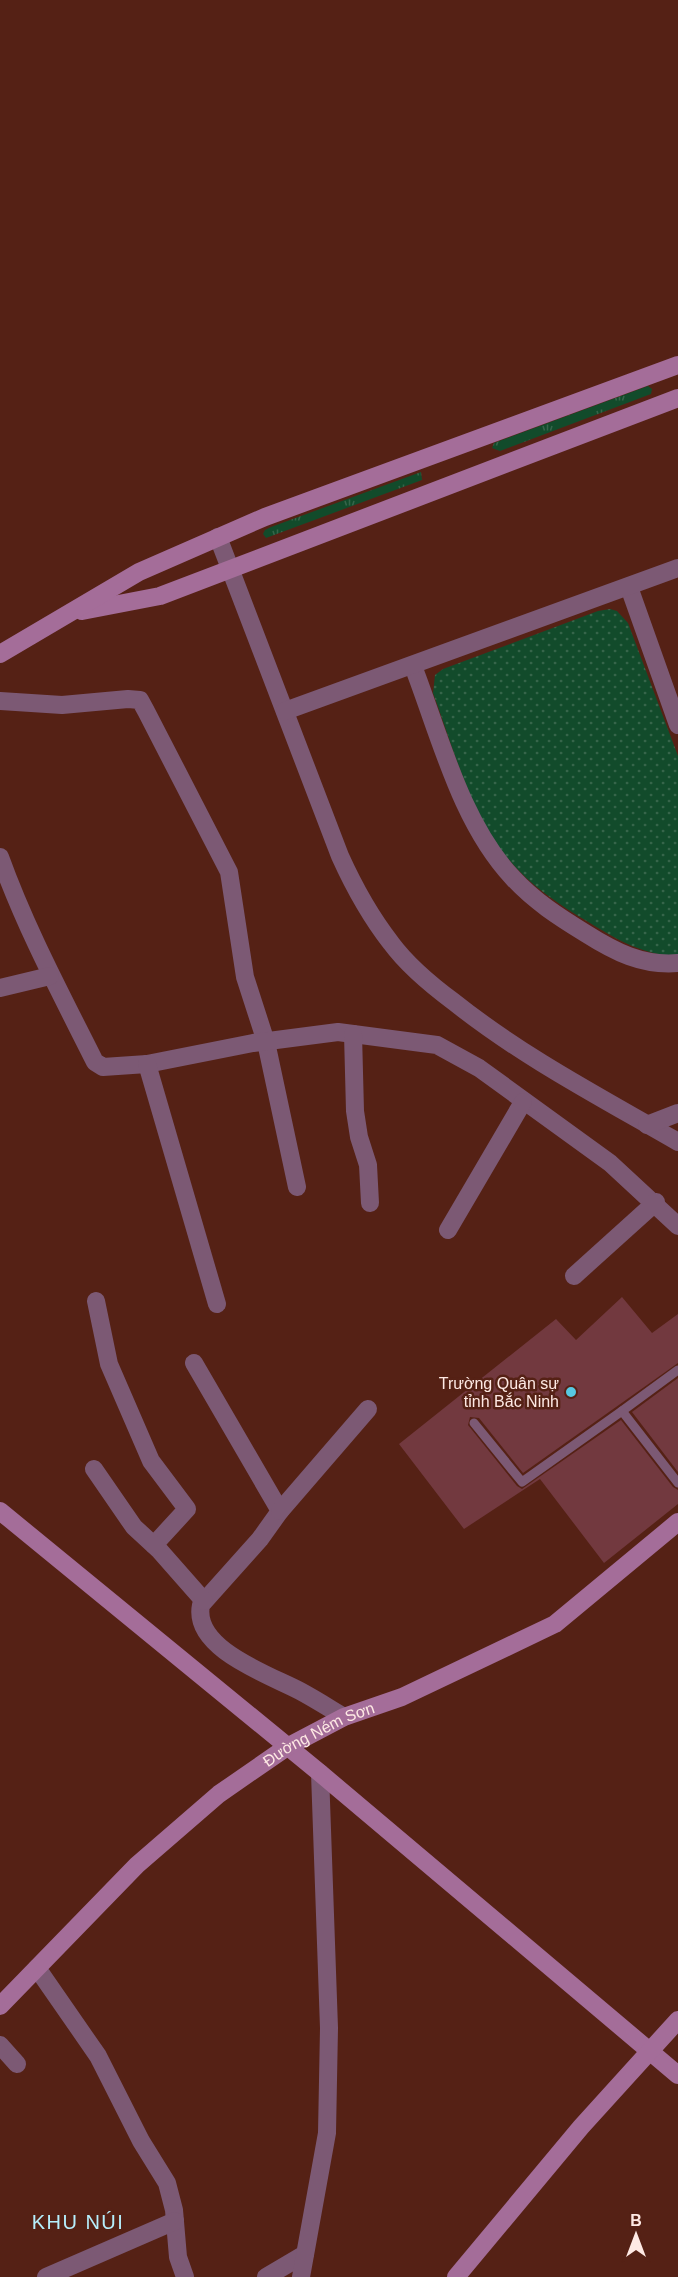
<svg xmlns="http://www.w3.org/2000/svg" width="678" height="2277" viewBox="0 0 678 2277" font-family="Helvetica,sans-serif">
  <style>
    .grass { fill: url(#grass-tufts) }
    .park { fill: url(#park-dots) }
    .building { fill: #72393f }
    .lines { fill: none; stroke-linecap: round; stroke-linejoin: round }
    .lane { stroke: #7c5974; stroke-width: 9 }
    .street { stroke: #7c5974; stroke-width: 18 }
    .secondary { stroke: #a46d99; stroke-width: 18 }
    .poi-dot { fill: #57c9e2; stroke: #552115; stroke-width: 2 }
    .labels { text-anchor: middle; stroke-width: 5; stroke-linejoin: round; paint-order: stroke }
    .poi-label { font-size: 16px; fill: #fee9e4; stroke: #552115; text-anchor: end }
    .street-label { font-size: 16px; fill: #fee9e4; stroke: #552115 }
    .quarter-label { font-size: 20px; letter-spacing: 1.5px; fill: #b6effc; stroke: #552115 }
  </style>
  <defs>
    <pattern id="grass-tufts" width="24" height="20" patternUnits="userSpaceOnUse" patternTransform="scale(1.5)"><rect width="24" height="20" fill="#124b2b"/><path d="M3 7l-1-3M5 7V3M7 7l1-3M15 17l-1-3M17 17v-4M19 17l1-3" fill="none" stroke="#36654a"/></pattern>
    <pattern id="park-dots" width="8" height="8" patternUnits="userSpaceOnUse" patternTransform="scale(1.5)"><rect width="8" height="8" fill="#124b2b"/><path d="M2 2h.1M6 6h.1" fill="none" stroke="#36654a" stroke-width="1.8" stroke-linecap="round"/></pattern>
  </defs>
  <rect width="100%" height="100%" fill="#552115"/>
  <g class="grass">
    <polygon points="648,386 652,389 651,394 500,451 492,448 494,443"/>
    <polygon points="421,472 422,480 266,538 263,534 265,530 271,527"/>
  </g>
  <path class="park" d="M610,609L617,611L628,623L678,756V956C646,956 617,940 590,923C558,904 528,884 505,855C470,813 452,744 433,693L435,675L443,669L598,611Z"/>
  <g class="building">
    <polygon points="622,1297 652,1333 678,1314 678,1363 523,1473 479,1418 470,1417 468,1425 517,1486 522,1489 621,1420 673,1487 678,1490 678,1504 604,1563 540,1479 464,1529 399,1444 556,1319 576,1340"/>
    <polygon points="678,1378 678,1472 632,1412"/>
  </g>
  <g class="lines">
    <g class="lane">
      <polyline points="622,1411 678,1370"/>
      <polyline points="474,1423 522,1482 622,1411 678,1483"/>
    </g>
    <g class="street">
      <path d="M218,537L340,856C354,887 370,916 391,943C408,966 431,985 454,1002C523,1057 602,1098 678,1142"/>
      <polyline points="629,587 678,725"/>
      <path d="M413,666C440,736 461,823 513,878C534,901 559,917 585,933C615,952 642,966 678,963"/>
      <polyline points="0,701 62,705 128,699 140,700 146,711 229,872 245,977 266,1042 297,1187"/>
      <polyline points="285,711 678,568"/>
      <path d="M0,857C26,929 61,994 95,1062L103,1067L147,1064L253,1043L338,1032L437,1045L479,1068L610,1163L678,1226"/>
      <polyline points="0,988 50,976"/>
      <polyline points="353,1034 355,1111 359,1137 368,1165 370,1203"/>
      <polyline points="147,1064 217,1304"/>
      <polyline points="647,1125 678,1113"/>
      <polyline points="448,1230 523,1102"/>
      <polyline points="574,1276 656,1202"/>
      <polyline points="96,1301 109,1364 151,1461 187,1509 154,1545"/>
      <path d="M194,1363L280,1511L260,1539L201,1605C192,1649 270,1675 300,1691C315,1699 329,1708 344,1717"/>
      <polyline points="94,1469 134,1527 160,1551 204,1601"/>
      <polyline points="280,1511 368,1409"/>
      <polyline points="37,1968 98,2056 141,2141 167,2183 174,2210 178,2257 185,2277"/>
      <polyline points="0,2045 17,2064"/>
      <polyline points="46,2277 175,2221"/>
      <polyline points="266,2277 305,2254"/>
      <polyline points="301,2277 327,2133 329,2028 320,1773"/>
    </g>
    <g class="secondary">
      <polyline points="82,611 160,596 678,398"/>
      <polyline points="0,654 139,572 265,517 678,365"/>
      <polyline points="0,1511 320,1773 678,2075"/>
      <path id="s1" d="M0,2006L137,1865L219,1794L287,1747L344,1717L402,1697L555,1624L678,1522"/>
      <polyline points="456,2277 581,2127 678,2020"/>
    </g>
  </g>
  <circle class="poi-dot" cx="571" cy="1392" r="6"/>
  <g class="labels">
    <g class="poi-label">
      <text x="559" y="1389">Trường Quân sự<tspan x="559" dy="18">tỉnh Bắc Ninh</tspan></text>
    </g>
    <g class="street-label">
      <text dy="6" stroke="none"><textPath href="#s1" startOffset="422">Đường Ném Sơn</textPath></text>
    </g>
    <g class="quarter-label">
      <text x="78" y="2229">KHU NÚI</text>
    </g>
  </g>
  <g transform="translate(636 2235)" stroke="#552115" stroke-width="4.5" paint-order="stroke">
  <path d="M0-4.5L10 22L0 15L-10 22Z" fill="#fee9e4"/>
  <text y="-9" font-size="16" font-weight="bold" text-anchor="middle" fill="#fee9e4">B</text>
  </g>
</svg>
